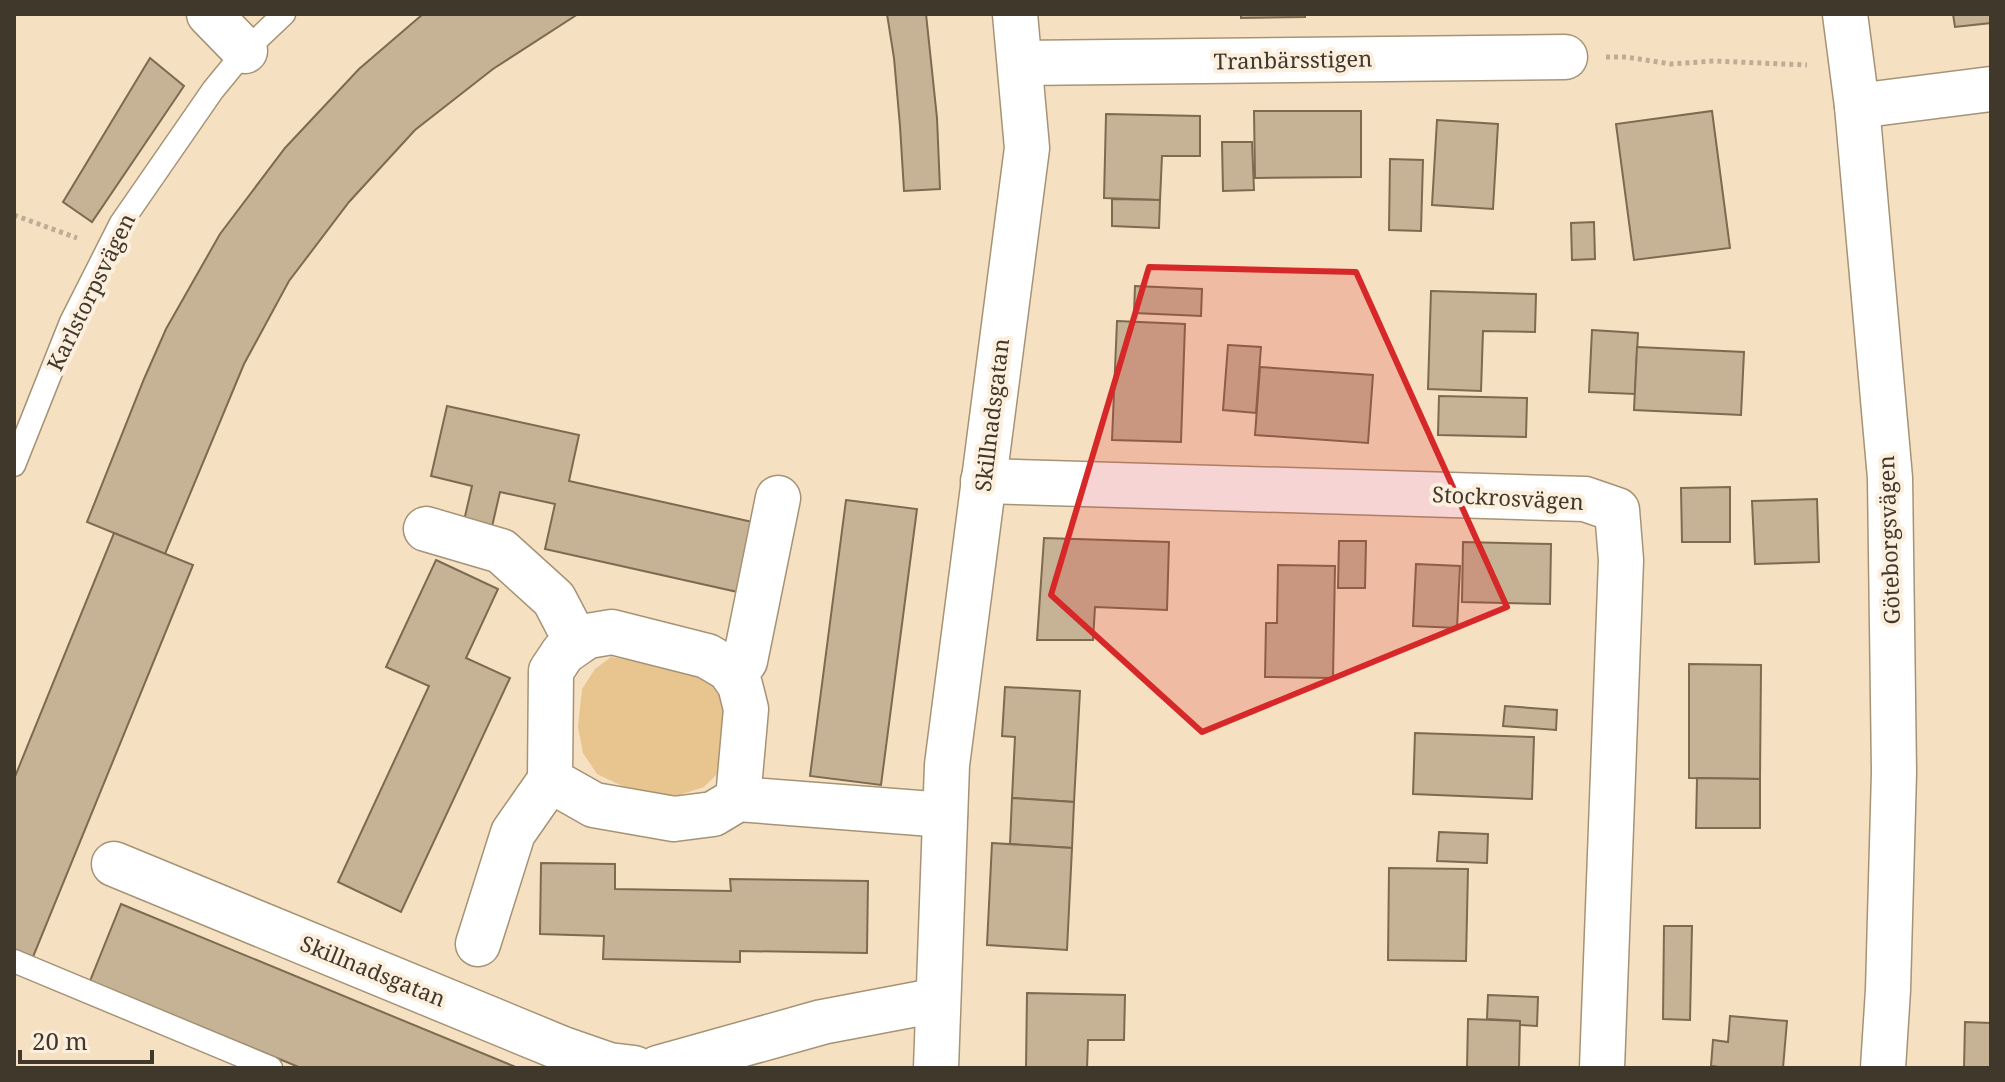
<svg xmlns="http://www.w3.org/2000/svg" width="2005" height="1082" viewBox="0 0 2005 1082" font-family="'Noto Serif',serif">
  <style>
    .green { fill: #e8c48f }
    .building { fill: #c6b295; stroke: #7d6a4f; stroke-width: 2 }
    .lines { fill: none; stroke-linecap: round; stroke-linejoin: round }
    .lane-casing { stroke: #a69376; stroke-width: 25 }
    .street-casing { stroke: #a69376; stroke-width: 47 }
    .secondary-casing { stroke: #a69376; stroke-width: 47 }
    .path { stroke: #beac94; stroke-width: 5; stroke-dasharray: 4 4; stroke-linecap: butt }
    .lane { stroke: #fff; stroke-width: 22 }
    .street { stroke: #fff; stroke-width: 44 }
    .secondary { stroke: #fff; stroke-width: 44 }
    .marked { fill: #d62828; fill-opacity: 0.2; stroke: #d62828; stroke-width: 6; stroke-linejoin: round }
    .labels { text-anchor: middle; stroke-width: 8; stroke-linejoin: round; paint-order: stroke }
    .street-label { font-size: 22px; fill: #41382c; stroke: #fcefdd }
  </style>
  <rect width="100%" height="100%" fill="#f6e0c2"/>
  <polygon class="green" points="611,657 637,661 711,678 729,711 719,772 704,787 676,796 633,791 597,774 583,753 578,727 582,689 595,669"/>
  <g class="building">
    <polygon points="423,14 578,14 493,69 415,130 349,202 289,281 244,364 165,554 87,522 144,379 166,329 220,234 285,148 359,69"/>
    <polygon points="887,14 926,14 937,118 940,189 904,191 900,126 894,58"/>
    <polygon points="1241,14 1305,14 1305,17 1241,18"/>
    <polygon points="1953,14 1991,14 1991,23 1955,27"/>
    <polygon points="150,58 184,86 92,222 63,202"/>
    <polygon points="1254,111 1361,111 1361,177 1255,178"/>
    <polygon points="1712,111 1730,248 1634,260 1616,124"/>
    <polygon points="1106,114 1200,116 1200,156 1162,156 1160,200 1104,198"/>
    <polygon points="1437,120 1498,124 1493,209 1432,205"/>
    <polygon points="1222,142 1252,142 1254,190 1223,191"/>
    <polygon points="1390,159 1423,160 1421,231 1389,230"/>
    <polygon points="1112,199 1160,200 1159,228 1112,226"/>
    <polygon points="1594,222 1595,259 1572,260 1571,223"/>
    <polygon points="1135,286 1202,289 1201,316 1134,313"/>
    <polygon points="1431,291 1536,294 1535,332 1483,331 1481,391 1428,389"/>
    <polygon points="1117,321 1185,324 1181,442 1112,440"/>
    <polygon points="1592,330 1638,333 1635,394 1589,392"/>
    <polygon points="1228,345 1261,347 1256,413 1223,410"/>
    <polygon points="1637,347 1744,352 1741,415 1634,410"/>
    <polygon points="1260,367 1373,375 1368,443 1255,435"/>
    <polygon points="1439,396 1527,398 1526,437 1438,435"/>
    <polygon points="447,406 579,435 569,481 757,523 742,593 545,549 555,504 500,492 491,531 463,525 472,486 431,476"/>
    <polygon points="1730,487 1730,542 1682,542 1681,488"/>
    <polygon points="1817,499 1819,562 1755,564 1752,501"/>
    <polygon points="846,500 917,509 881,785 810,776"/>
    <polygon points="114,533 193,565 33,957 14,949 14,779"/>
    <polygon points="1044,538 1169,542 1167,610 1095,607 1093,640 1037,640"/>
    <polygon points="1339,541 1366,541 1365,588 1338,588"/>
    <polygon points="1463,542 1551,544 1550,604 1462,602"/>
    <polygon points="436,560 498,589 466,658 510,678 401,912 338,882 429,686 386,667"/>
    <polygon points="1416,564 1460,566 1457,628 1413,626"/>
    <polygon points="1278,565 1335,566 1333,678 1265,677 1266,623 1277,623"/>
    <polygon points="1689,664 1761,665 1760,779 1689,778"/>
    <polygon points="1005,687 1080,691 1074,802 1012,798 1015,737 1002,736"/>
    <polygon points="1505,706 1557,710 1556,730 1503,726"/>
    <polygon points="1415,733 1534,737 1532,799 1413,794"/>
    <polygon points="1697,778 1760,779 1760,828 1696,828"/>
    <polygon points="1012,798 1074,802 1072,848 1010,844"/>
    <polygon points="1439,832 1488,834 1487,863 1437,861"/>
    <polygon points="992,843 1072,848 1067,950 987,945"/>
    <polygon points="541,863 615,864 615,889 731,891 730,879 868,881 867,953 740,951 740,962 603,959 604,936 540,934"/>
    <polygon points="1389,868 1468,869 1466,961 1388,960"/>
    <polygon points="121,904 518,1068 301,1068 90,981"/>
    <polygon points="1664,926 1692,926 1690,1020 1663,1019"/>
    <polygon points="1027,993 1125,995 1124,1040 1088,1040 1087,1068 1026,1068"/>
    <polygon points="1488,995 1538,997 1537,1026 1520,1025 1520,1021 1487,1019"/>
    <polygon points="1730,1016 1787,1021 1783,1068 1728,1068 1711,1066 1713,1040 1728,1042"/>
    <polygon points="1468,1019 1520,1021 1519,1068 1467,1068"/>
    <polygon points="1965,1022 1991,1023 1991,1068 1964,1068"/>
  </g>
  <g class="lines">
    <defs>
      <g id="lane">
        <polyline points="14,465 71,322 121,223 213,90 245,51 284,14"/>
        <polyline points="14,961 271,1068"/>
      </g>
      <g id="street">
        <polyline points="209,14 245,51"/>
        <polyline points="1021,63 1565,57"/>
        <polyline points="1857,106 1991,89"/>
        <polyline points="983,481 1585,499 1617,510 1621,560 1602,1068"/>
        <polyline points="426,529 501,551 554,599 577,643"/>
        <polyline points="733,674 745,661 778,498"/>
        <polyline points="738,799 746,709 740,685 729,669 707,656 612,632 588,636 577,643 563,653 551,671 550,780 594,805 674,819 713,814 738,799 945,815"/>
        <polyline points="114,864 563,1049 609,1065 634,1068"/>
        <polyline points="478,944 513,833 550,780"/>
        <polyline points="658,1068 822,1022 938,1000"/>
        <polyline points="936,1068 947,765 1027,148 1015,14"/>
      </g>
      <polyline id="secondary" points="1845,14 1857,106 1890,478 1894,772 1888,990 1883,1068"/>
    </defs>
    <use href="#lane" class="lane-casing"/>
    <use href="#street" class="street-casing"/>
    <use href="#secondary" class="secondary-casing"/>
    <g class="path">
      <polyline points="1606,57 1626,57 1671,64 1714,61 1807,65"/>
      <polyline points="14,215 77,238"/>
    </g>
    <use href="#lane" class="lane"/>
    <use href="#street" class="street"/>
    <use href="#secondary" class="secondary"/>
  </g>
  <path class="marked" d="M1149,267L1356,272L1507,607L1202,732L1051,595Z"/>
  <g class="labels">
    <g class="street-label">
      <text transform="translate(1293 60) rotate(-1)" y="8">Tranbärsstigen</text>
      <text transform="translate(91 292) rotate(-64)" y="8">Karlstorpsvägen</text>
      <text transform="translate(992 415) rotate(-83)" y="8">Skillnadsgatan</text>
      <text transform="translate(1508 498) rotate(3)" y="8">Stockrosvägen</text>
      <text transform="translate(1889 540) rotate(-92)" y="8">Göteborgsvägen</text>
      <text transform="translate(373 971) rotate(22)" y="8">Skillnadsgatan</text>
    </g>
  </g>
  <rect width="2005" height="1082" fill="none" stroke="#41382c" stroke-width="32"/>
  <path d="M20 1050v12h132v-12" fill="none" stroke="#41382c" stroke-width="4"/>
  <text x="32" y="1050" font-size="24" fill="#41382c" stroke="#fcefdd" stroke-width="6" paint-order="stroke">20 m</text>
</svg>
